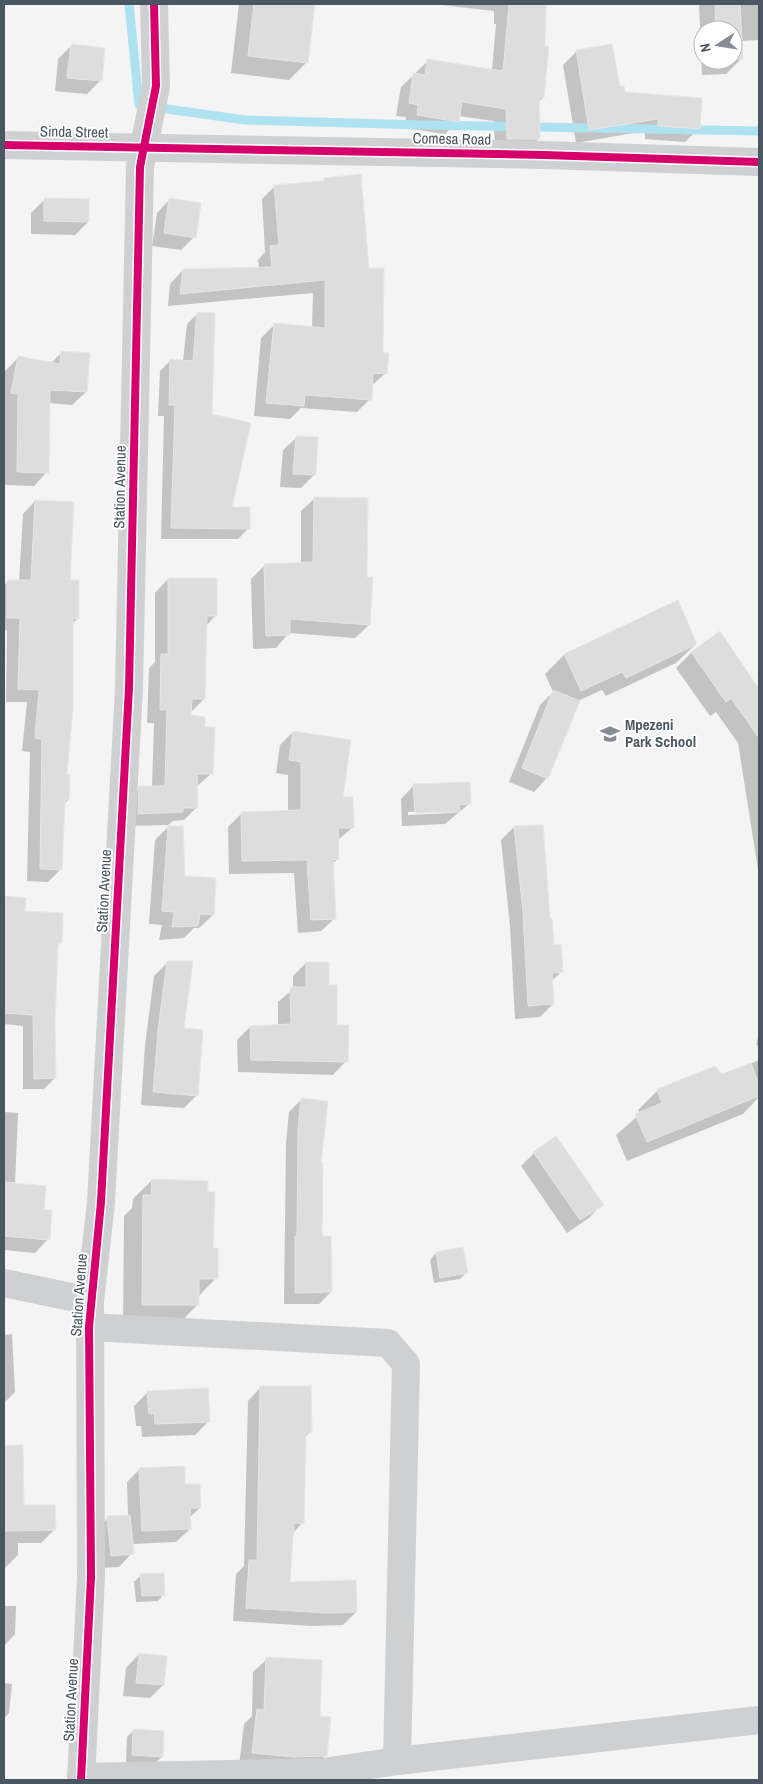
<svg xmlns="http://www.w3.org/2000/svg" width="763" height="1784" viewBox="0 0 763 1784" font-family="'Archivo Narrow',sans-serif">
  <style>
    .shadow { fill: #0003; fill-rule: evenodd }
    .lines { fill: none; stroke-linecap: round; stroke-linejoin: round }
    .stream { stroke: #aee2f0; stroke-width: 9 }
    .building { fill: #ddddde; stroke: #e5e6e7 }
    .minor { stroke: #ced0d2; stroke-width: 28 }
    .tertiary { stroke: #ced0d2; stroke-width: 28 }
    .cycleway-casing { stroke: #fff; stroke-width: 11 }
    .cycleway { stroke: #d6006c; stroke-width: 8 }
    .labels { text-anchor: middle; stroke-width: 4; stroke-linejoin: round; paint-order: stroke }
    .street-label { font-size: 15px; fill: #4a5661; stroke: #fff }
    .poi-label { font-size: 15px; font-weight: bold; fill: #4a5661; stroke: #fff; text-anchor: start }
  </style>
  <rect width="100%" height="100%" fill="#f4f4f4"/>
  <g class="shadow">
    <polygon points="239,4 314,4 307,62 289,80 231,73"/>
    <polygon points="433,4 545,4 543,98 537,103 538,139 526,152 495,151 494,121 458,116 458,121 445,134 405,128 406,117 396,116 401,87 428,61 492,70 496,24 494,24 494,11"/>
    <path d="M699,4H759V40L741,41V59L726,74L702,75ZM703,30H733V60H703Z"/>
    <polygon points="71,46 104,49 100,81 87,94 55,91 58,59"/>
    <polygon points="576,52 624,93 698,129 685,142 645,139 645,131 576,143 563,65"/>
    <polygon points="325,179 368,269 386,373 371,386 370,399 357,412 301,408 290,419 254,416 261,338 274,325 312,328 313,293 168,306 170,284 183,270 259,269 258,260 265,252 262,199 275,186 321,183"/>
    <polygon points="45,199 88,222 75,235 31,234 31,213"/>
    <polygon points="170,199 194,237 181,250 152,246 157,213"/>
    <polygon points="198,313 210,415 231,508 249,528 238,539 161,539 164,416 158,416 160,371 171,360 183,361 187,324"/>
    <polygon points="62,352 86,392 72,405 48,403 47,472 34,486 4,485 5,371 18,358 50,364"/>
    <polygon points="297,437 314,475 301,488 280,487 283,450"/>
    <polygon points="315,498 366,578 369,625 355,638 289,633 276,648 253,649 251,579 264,566 301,564 301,511"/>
    <polygon points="35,501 69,581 78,618 72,624 65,776 68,800 64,804 61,869 48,882 27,881 30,752 22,751 27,702 6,702 7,630 4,630 4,585 8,581 19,581 23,514"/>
    <polygon points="168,579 216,615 206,626 204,699 191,712 190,716 203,728 212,773 196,787 197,807 184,820 173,821 168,825 125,826 126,801 140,788 152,787 154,723 147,723 149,668 155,662 155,593"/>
    <polygon points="677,602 696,644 676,663 606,696 602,690 578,701 547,778 534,792 509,782 540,705 553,692 545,674 564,655"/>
    <polygon points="720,633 759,691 759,876 738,743 716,712 710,716 676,668 691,653"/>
    <polygon points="293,732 341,798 352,828 337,841 338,859 332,864 335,918 321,931 298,933 294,873 229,874 228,827 242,813 288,812 288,775 276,773 280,745"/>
    <path d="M414,785L469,804L445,824L402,826L401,799ZM455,810L453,813L408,815V812Z"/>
    <polygon points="168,827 183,877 213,915 199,928 194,928 184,938 159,940 162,925 149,924 155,840"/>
    <polygon points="514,827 561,972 552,981 553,1004 540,1017 515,1019 510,926 501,840"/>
    <polygon points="4,897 25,899 24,912 61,942 57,946 54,1024 55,1078 44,1089 23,1089 23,1026 4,1024"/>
    <polygon points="168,962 197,1095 184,1108 141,1105 145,1045 154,976"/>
    <polygon points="306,963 328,986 336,1026 346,1061 333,1075 238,1072 237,1040 250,1027 278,1026 278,1002 293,989 293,976"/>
    <polygon points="759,1033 759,1046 756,1045"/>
    <polygon points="759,1060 759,1097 743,1114 627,1161 616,1135 640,1114 638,1110 658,1090 722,1076"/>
    <polygon points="301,1100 320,1164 320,1237 331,1292 319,1304 284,1304 286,1143 289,1112"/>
    <polygon points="4,1112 18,1113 15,1184 42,1211 48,1239 35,1253 4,1250"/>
    <polygon points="534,1153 602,1204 589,1218 567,1233 521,1166"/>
    <polygon points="152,1180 212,1249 216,1278 198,1297 198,1304 179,1324 123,1324 124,1216 132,1208 133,1199"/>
    <polygon points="436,1253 467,1272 460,1279 434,1283 430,1260"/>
    <polygon points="12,1334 15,1392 4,1403 4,1335"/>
    <polygon points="261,1387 310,1432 304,1438 302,1523 292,1534 288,1583 356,1612 343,1625 312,1626 233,1621 236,1574 244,1566 248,1401"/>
    <polygon points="148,1392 209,1421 195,1435 142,1437 141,1426 136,1426 134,1406"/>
    <polygon points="4,1446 22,1446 23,1507 55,1529 41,1543 18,1543 18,1555 5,1568"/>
    <polygon points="140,1469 184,1486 200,1508 189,1518 190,1529 176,1542 132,1544 132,1553 119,1567 98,1568 95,1531 108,1518 128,1516 127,1482"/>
    <polygon points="141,1575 164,1594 158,1601 136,1602 134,1582"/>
    <polygon points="4,1606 16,1606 15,1634 4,1646"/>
    <polygon points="139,1654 163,1685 150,1698 123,1696 126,1668"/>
    <polygon points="267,1659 319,1717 326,1755 312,1768 239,1766 244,1724 252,1716 253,1672"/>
    <polygon points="4,1683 12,1684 9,1713 4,1719"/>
    <polygon points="134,1730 163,1732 162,1757 155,1763 126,1762 127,1737"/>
  </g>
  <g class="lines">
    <g class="stream">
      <polyline points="129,4 139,105"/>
      <polyline points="167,109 245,120 422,125 759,131"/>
    </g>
  </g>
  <g class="building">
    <polygon points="254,4 315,4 308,63 248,56"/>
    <polygon points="509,4 546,4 545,46 549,46 544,98 539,98 540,139 507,139 506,109 462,102 459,122 417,115 418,105 409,103 413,73 425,75 427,59 503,71"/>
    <polygon points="715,4 740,4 743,59 733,60 733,30 716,30"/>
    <polygon points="71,44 105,48 102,81 67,78"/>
    <polygon points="612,44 620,86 624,86 625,92 702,98 700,129 658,126 658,119 589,130 576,50"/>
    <polygon points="361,174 369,268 384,268 383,352 389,353 387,374 373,373 372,400 305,395 304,406 266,403 274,323 325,328 325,280 180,294 183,269 272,267 270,246 279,245 274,185 324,181 324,178"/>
    <polygon points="44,198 89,199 89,222 44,221"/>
    <polygon points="169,198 201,203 196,238 164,233"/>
    <polygon points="197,312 215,313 212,414 251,423 232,507 250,507 250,529 171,528 175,405 169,405 170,359 193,361"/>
    <polygon points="61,351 90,353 87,392 50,390 49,473 17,472 18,394 11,393 18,356 60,364"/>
    <polygon points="296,436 318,437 316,475 293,474"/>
    <polygon points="314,497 368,498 367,577 373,577 370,625 290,619 290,635 266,636 264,564 313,562"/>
    <polygon points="35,500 74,502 70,580 79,580 79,619 73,618 73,708 67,774 70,775 69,800 65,800 62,870 40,869 42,739 35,738 39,690 18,689 20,618 7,618 7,580 31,580"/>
    <polygon points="168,578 217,578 217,616 207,616 205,699 192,699 191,715 205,717 205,727 215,727 213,774 197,774 198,808 183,808 183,812 138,814 139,786 165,786 167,710 160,710 161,654 168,654"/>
    <polygon points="678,600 697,644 626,678 622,672 581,691 564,654"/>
    <polygon points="720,631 759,689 759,738 731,698 726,702 691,652"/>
    <polygon points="553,690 580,701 548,779 522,768"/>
    <polygon points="293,731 351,740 343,797 353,797 354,828 338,828 339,859 333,860 336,919 311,920 307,860 242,861 241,812 301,810 301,762 289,760"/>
    <polygon points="470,782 471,804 459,805 460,812 415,813 413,784"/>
    <polygon points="543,825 550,918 552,918 554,945 561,944 563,972 552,973 554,1004 528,1006 523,912 514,826"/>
    <polygon points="168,826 183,826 185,876 216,878 214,915 200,914 198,926 172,927 174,912 162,911"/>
    <polygon points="4,896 26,898 25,911 63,913 62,943 58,943 55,1024 56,1078 34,1079 33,1015 4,1013"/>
    <polygon points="167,961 193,961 184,1028 203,1030 198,1096 153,1092 158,1031"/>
    <polygon points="306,962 329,962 329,985 337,985 337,1025 349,1025 348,1062 251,1060 250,1026 291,1024 290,987 306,987"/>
    <polygon points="751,1063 759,1084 759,1096 647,1142 635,1114 662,1103 657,1089 715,1066 722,1074"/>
    <polygon points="301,1098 328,1101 321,1163 323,1163 322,1236 331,1236 332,1292 295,1293 295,1236 297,1236 298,1130"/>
    <polygon points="556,1136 604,1205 580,1220 533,1152"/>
    <polygon points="152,1179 208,1181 208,1192 215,1192 213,1248 218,1248 218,1279 199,1279 199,1305 142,1305 143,1195 151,1195"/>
    <polygon points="4,1182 46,1186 44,1210 52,1210 50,1240 4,1236"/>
    <polygon points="463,1247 468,1273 440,1278 436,1252"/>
    <polygon points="260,1386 311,1386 312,1432 306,1433 304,1524 294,1523 290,1582 356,1580 357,1612 327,1613 246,1608 249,1560 257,1560"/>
    <polygon points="208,1388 210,1422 155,1424 154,1413 149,1414 147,1391"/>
    <polygon points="23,1445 24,1505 55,1505 56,1530 4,1531 4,1446"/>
    <polygon points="185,1466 185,1484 200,1484 201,1508 190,1508 191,1529 142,1531 139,1468"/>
    <polygon points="130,1515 134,1554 111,1556 107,1516"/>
    <polygon points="164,1573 165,1595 142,1596 140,1574"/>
    <polygon points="139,1653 167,1656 164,1685 136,1683"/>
    <polygon points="266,1657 322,1660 320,1716 331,1717 327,1756 294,1757 252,1753 257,1709 264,1710"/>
    <polygon points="133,1729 164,1731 163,1757 132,1755"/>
  </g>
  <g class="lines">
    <g class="minor">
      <polyline points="4,145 544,155 759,162"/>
      <polyline points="90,1301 101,1202 129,688 140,167 156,86 154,4"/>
      <polyline points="89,1327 388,1343 406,1364 397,1761"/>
      <polyline points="81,1777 323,1772 397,1761 759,1720"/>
    </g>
    <polyline class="tertiary" points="4,1283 90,1301 91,1577 81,1780"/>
    <defs>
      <g id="cycleway">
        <polyline points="4,145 544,155 759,162"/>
        <polyline points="81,1780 91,1577 89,1327 101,1202 129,688 140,167 156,86 154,4"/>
      </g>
    </defs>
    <use href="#cycleway" class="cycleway-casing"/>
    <use href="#cycleway" class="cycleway"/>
  </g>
  <defs>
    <symbol id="school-bare" viewBox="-9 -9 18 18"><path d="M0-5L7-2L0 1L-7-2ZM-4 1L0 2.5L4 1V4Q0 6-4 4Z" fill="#868d94" stroke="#fff" stroke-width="2.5" paint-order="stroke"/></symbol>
  </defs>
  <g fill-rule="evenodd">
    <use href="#school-bare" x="596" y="720" width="28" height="28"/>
  </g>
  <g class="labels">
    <g class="street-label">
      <text transform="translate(74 132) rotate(1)" y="5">Sinda Street</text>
      <text transform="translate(452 139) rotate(1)" y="5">Comesa Road</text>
      <text transform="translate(120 487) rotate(-89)" y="5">Station Avenue</text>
      <text transform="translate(104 891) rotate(-87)" y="5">Station Avenue</text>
      <text transform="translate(79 1295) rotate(-86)" y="5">Station Avenue</text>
      <text transform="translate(71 1700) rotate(-87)" y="5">Station Avenue</text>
    </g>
    <g class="poi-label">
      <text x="625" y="730">Mpezeni<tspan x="625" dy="17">Park School</tspan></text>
    </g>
  </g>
  <rect width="763" height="1784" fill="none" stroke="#4a5661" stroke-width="10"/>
  <g transform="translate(718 45) rotate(258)"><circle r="24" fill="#ffffff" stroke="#b7bbc0"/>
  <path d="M0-4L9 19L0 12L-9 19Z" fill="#868d94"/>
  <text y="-8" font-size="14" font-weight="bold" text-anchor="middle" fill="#4a5661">N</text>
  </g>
</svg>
